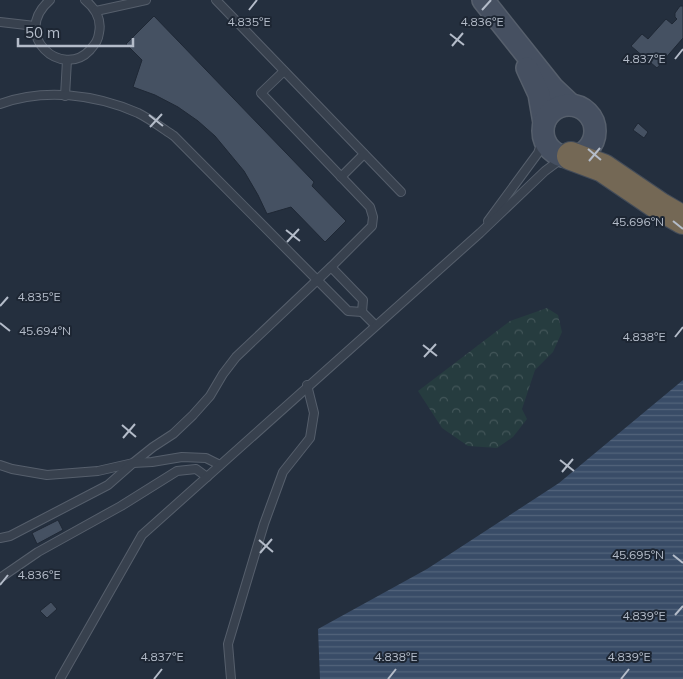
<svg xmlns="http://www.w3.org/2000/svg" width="683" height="679" viewBox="0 0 683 679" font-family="Mulish,sans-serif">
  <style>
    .forest { fill: url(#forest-crowns) }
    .water { fill: url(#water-rules) }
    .building { fill: #455162; stroke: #1f2835 }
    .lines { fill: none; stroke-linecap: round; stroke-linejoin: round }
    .lane-casing { stroke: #565f6c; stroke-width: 10 }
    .secondary-casing { stroke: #565f6c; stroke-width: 24 }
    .highway-casing { stroke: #434c59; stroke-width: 30 }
    .lane { stroke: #38414e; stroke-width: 8 }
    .secondary { stroke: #465061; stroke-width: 21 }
    .highway { stroke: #746855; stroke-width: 28 }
    .ticks { fill: none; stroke: #b4bcc9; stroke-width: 2 }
    .ticks-label { font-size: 12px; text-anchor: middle; fill: #b4bcc9; stroke: #1d2633; stroke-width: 4; stroke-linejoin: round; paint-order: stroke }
  </style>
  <defs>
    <pattern id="forest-crowns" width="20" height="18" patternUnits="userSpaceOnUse" patternTransform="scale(1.25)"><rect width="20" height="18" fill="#263c3f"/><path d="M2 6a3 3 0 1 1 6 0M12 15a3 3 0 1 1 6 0" fill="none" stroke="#435659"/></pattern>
    <pattern id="water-rules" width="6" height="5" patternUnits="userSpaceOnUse" patternTransform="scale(1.25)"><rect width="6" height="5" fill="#394c67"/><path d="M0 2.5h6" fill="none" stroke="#53647b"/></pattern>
  </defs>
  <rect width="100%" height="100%" fill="#242f3e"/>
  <polygon class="forest" points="547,308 558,315 562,332 553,352 535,370 522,409 527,419 513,437 497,448 468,446 442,428 418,391 510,321"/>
  <polygon class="water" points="683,380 683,679 320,679 318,629 427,569 559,483"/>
  <g class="building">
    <polygon points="680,6 683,6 683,38 657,68 631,46 642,34 648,39 666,19 672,24 677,19 675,17 675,13"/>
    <polygon points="154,16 314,182 312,186 346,221 325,242 291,207 267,214 258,195 244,171 215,136 198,121 178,107 155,95 133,87 142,60 126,44"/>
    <polygon points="638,123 648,132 644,138 633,130"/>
    <polygon points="58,520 63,530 37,544 32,533"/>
    <polygon points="51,602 57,609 47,618 40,611"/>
  </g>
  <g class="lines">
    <defs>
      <g id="lane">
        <path d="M50,0C10,35 62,80 90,50C95,44 98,41 99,33C102,19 96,9 85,0"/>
        <polyline points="216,0 401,192"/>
        <polyline points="96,11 146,0"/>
        <polyline points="0,22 35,26"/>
        <polyline points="65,96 67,60"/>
        <path d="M0,104C44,88 95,94 138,113C150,119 162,128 174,136L348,311L362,312L363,300L331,267"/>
        <polyline points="341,177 364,154"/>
        <polyline points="488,221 538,153 544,136"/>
        <polyline points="362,312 375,325"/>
        <polyline points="0,465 12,469 47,475 98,471 133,463 153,447 173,434 193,415 210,396 223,374 236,357 331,267 372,226 373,217 370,207 261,93 284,71"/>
        <polyline points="0,538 10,536 108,485 133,463 152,462 182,457 206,458 220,465"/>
        <polyline points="0,578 38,552 121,506 177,471 196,469 207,477"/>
        <polyline points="60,679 142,535 480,233 545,171 557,162 568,158"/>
        <polyline points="231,679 228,644 264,524 283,472 310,438 314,413 307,385"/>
      </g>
      <g id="secondary">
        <polyline points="483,0 553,88 571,105"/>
        <polyline points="527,68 539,94 544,123"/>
        <circle cx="569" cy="131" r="26"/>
      </g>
      <polyline id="highway" points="571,156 603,168 659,206 683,220"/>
    </defs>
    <use href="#lane" class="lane-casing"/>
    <use href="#secondary" class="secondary-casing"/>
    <use href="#highway" class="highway-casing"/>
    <use href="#lane" class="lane"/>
    <use href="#secondary" class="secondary"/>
    <use href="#highway" class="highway"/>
  </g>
  <path class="ticks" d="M249,10L257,0M482,10L491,0M450,34L464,45M452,46L463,33M675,59L683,49M149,115L163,126M150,127L162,114M588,149L601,160M589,161L600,148M673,221L683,229M286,230L300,241M287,242L299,229M0,306L8,297M0,323L10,331M675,337L683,327M423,345L437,356M424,357L436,344M122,425L136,437M123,438L135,424M560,460L574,471M562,472L573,459M259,540L273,552M260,553L272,539M673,555L683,563M0,585L8,575M675,615L683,606M154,679L162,669M388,679L396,669M621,679L629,669"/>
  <g class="ticks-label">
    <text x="249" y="26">4.835°E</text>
    <text x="482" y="26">4.836°E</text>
    <text x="644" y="63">4.837°E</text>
    <text x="638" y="226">45.696°N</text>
    <text x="39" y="301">4.835°E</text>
    <text x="45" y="335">45.694°N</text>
    <text x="644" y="341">4.838°E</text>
    <text x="638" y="559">45.695°N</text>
    <text x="39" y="579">4.836°E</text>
    <text x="644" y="620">4.839°E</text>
    <text x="162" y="661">4.837°E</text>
    <text x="396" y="661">4.838°E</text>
    <text x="629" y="661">4.839°E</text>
  </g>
  <path d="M18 38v8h115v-8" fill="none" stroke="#b4bcc9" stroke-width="2.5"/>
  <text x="25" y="38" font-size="15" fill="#b4bcc9" stroke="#1d2633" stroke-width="4" paint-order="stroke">50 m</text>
</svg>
